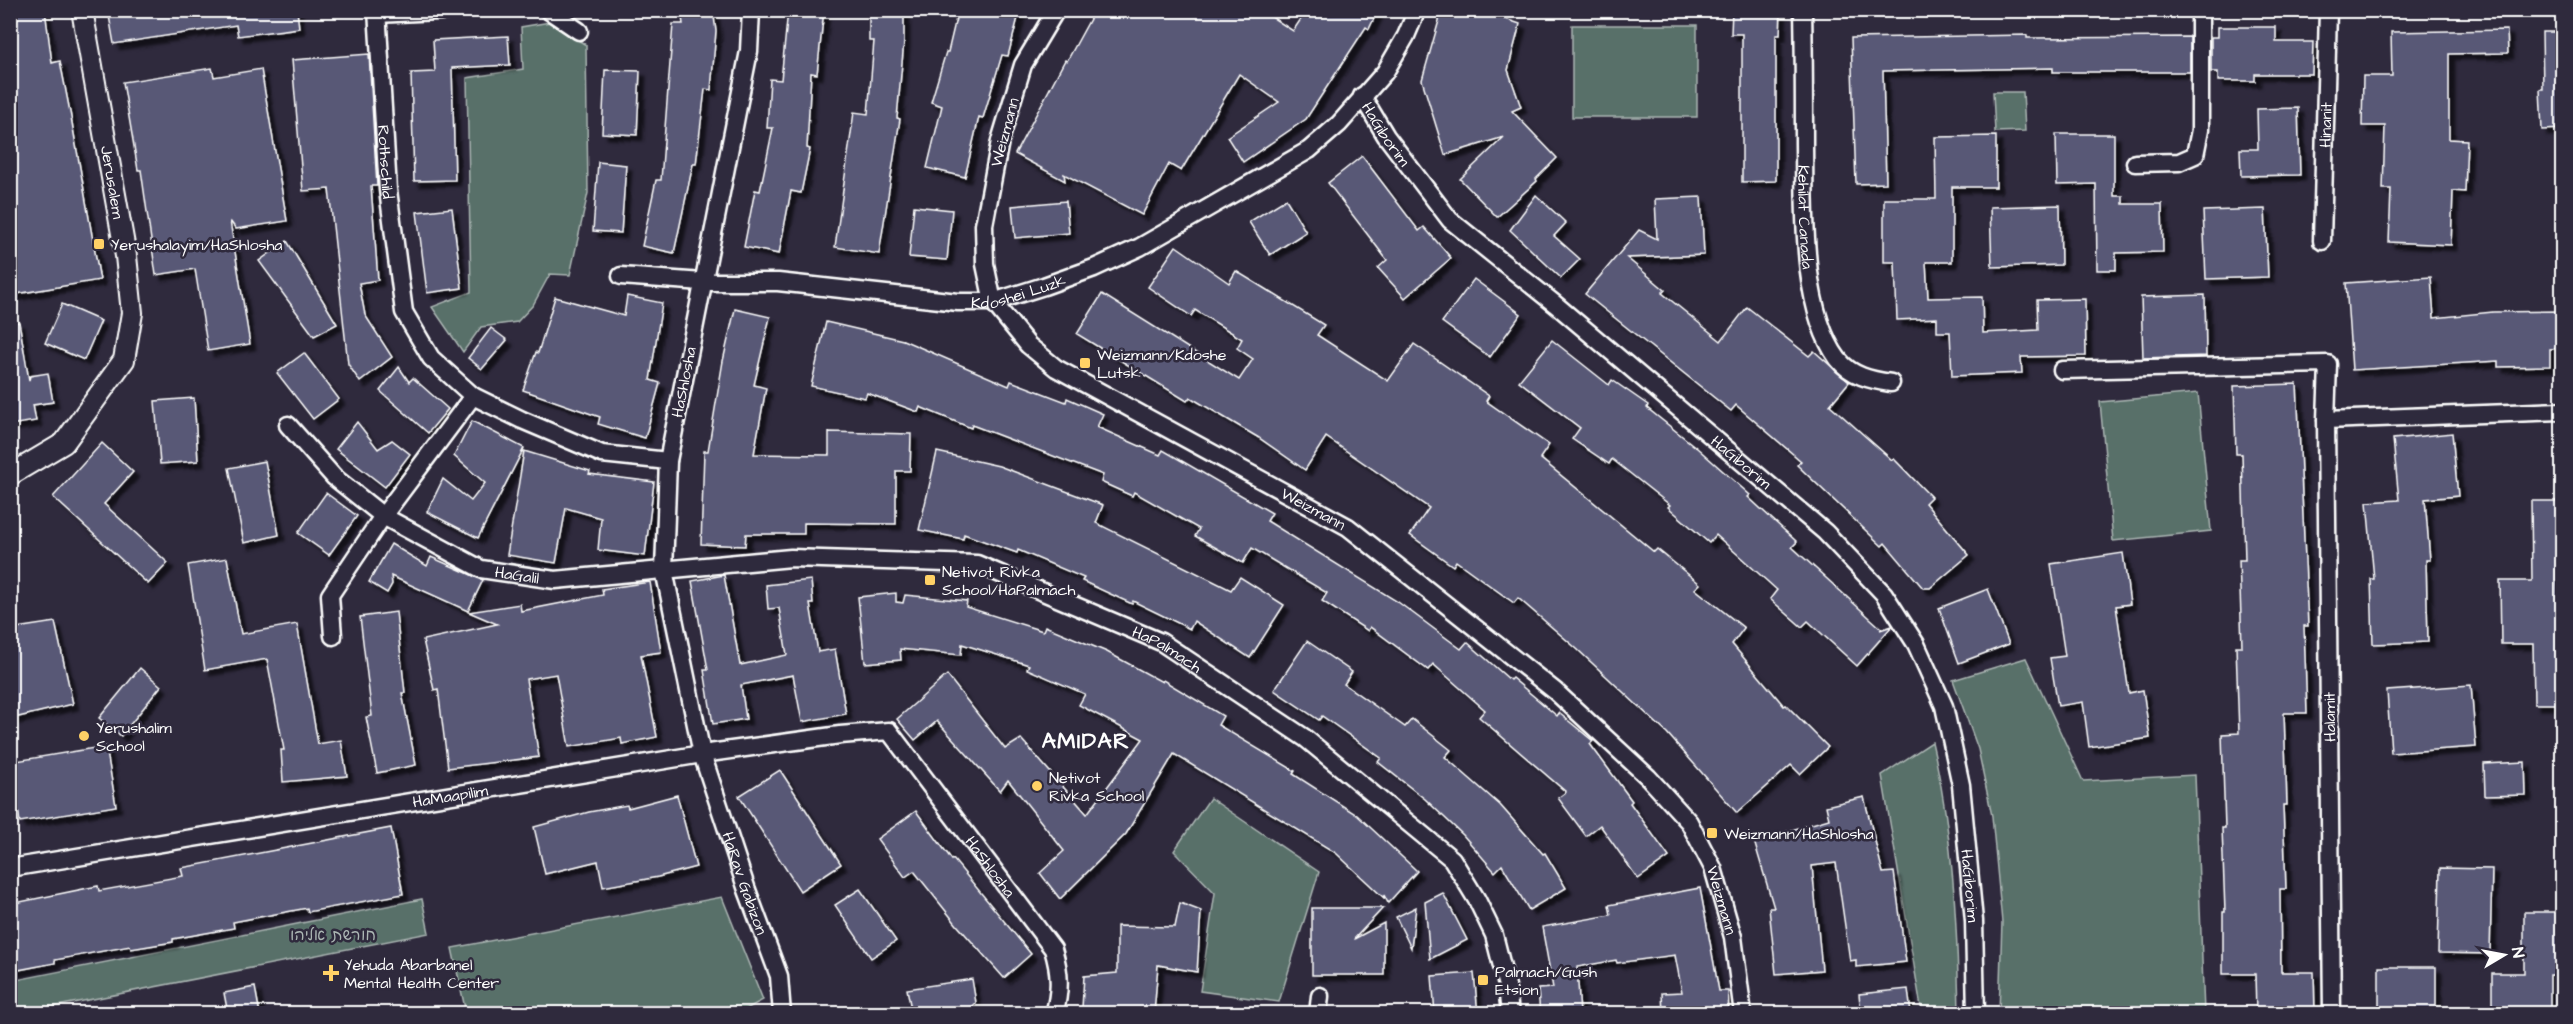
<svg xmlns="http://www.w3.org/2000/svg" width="2573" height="1024" viewBox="0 0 2573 1024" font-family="'Architects Daughter','Playpen Sans Hebrew',sans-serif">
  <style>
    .green { fill: #586f69; stroke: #acb7b4; stroke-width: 1.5 }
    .building { fill: #595976; stroke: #fff; stroke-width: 1.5; filter: url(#shadow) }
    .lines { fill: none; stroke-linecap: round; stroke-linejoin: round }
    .minor-casing { stroke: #fff; stroke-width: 21 }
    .tertiary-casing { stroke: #fff; stroke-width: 24 }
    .minor { stroke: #2f2a3d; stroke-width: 16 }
    .tertiary { stroke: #2f2a3d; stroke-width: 20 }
    .poi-dot { fill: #ffd166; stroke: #2f2a3d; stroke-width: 2 }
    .labels { text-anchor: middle; stroke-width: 5; stroke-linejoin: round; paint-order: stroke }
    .street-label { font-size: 16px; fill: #fff; stroke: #2f2a3d }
    .poi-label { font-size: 16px; fill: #fff; stroke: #2f2a3d; text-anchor: start }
    .park-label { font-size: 16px; fill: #acb7b4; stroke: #2f2a3d }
    .district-label { font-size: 22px; font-weight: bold; letter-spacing: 1.5px; fill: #fff; stroke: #2f2a3d }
  </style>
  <defs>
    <filter id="shadow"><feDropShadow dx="5.5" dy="5.5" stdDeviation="1.5" flood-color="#0009"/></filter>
  </defs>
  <rect width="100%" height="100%" fill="#2f2a3d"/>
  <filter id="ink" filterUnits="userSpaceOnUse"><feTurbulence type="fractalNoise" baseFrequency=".0167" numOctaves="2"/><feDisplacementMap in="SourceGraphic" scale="12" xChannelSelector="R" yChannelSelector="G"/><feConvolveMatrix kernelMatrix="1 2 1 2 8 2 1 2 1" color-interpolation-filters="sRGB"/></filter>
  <g filter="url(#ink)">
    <g class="green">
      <polygon points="550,22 586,45 588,193 570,275 550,274 533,305 517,322 481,327 463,352 432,307 471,292 467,78 523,69 521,27"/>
      <rect x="1572" y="25" width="125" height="92"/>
      <polygon points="1993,92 2023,92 2025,131 1995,132"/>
      <polygon points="2198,393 2211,531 2113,541 2100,402"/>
      <polygon points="2026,658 2083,781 2195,775 2204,1013 1999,1013 2002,922 1992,816 1978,749 1953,680"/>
      <path d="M1932,742C1953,831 1957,923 1959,1013H1922L1882,775Z"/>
      <polygon points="1210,798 1319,872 1279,1002 1200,991 1215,893 1174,851"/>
      <polygon points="722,897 763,1000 739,1013 466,1013 452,948"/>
      <polygon points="422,899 429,933 22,1013 11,1013 11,981"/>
    </g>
    <g class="building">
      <polygon points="10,10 45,10 52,63 60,61 71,117 100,280 10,295"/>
      <polygon points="108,10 297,10 299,28 238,36 236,25 114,44"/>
      <polygon points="681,10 713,10 716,31 711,90 705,89 696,164 693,164 674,253 642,246 656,180 661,180 673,24 683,24"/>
      <polygon points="788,10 824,10 817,74 811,73 807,148 810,149 801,193 791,191 779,254 744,247 755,190 760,191 773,128 767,128 770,79 781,80"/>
      <polygon points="869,10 904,10 904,41 897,118 900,119 879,254 835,247 854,112 868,114 874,41 869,41"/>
      <polygon points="958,10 1020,10 1008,56 1002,55 983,118 979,117 965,177 927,168 942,106 931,102 946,52 948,52"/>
      <polygon points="1095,10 1261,10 1293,31 1307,10 1378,10 1369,29 1366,27 1306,119 1243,162 1227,137 1279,102 1239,74 1181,171 1169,164 1142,215 1064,174 1065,181 1015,154 1065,60 1067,61"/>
      <polygon points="1442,10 1479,10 1520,24 1508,70 1521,107 1512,111 1557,158 1536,179 1537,181 1497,217 1460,179 1504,137 1445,155 1422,80"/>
      <polygon points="1732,10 1781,10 1780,35 1776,35 1776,181 1742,182 1742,34 1731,34"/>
      <polygon points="2218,27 2276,27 2276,42 2313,42 2312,74 2255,74 2255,81 2218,81 2218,72 2211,72 2211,37 2218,37"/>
      <polygon points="2507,30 2508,53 2449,54 2449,139 2467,140 2465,192 2453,191 2451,245 2389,242 2391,189 2383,189 2385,126 2362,126 2363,76 2392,76 2391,32"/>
      <polygon points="2542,32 2562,32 2562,129 2542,130 2540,89 2543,89"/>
      <polygon points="2027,35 2027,38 2190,37 2190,72 2053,72 2053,68 1883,71 1886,183 1856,184 1851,38"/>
      <polygon points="508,36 510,65 452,68 455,180 414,181 411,73 435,72 433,40"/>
      <polygon points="369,54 377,186 371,186 378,280 359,283 365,315 392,357 360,382 348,364 329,189 303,191 292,60"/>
      <polygon points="212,68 214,77 261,69 287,221 236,229 230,221 250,344 208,351 195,269 156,275 141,170 138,170 123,82"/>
      <polygon points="605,70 640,71 637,135 602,133"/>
      <polygon points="2298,108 2300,175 2241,176 2240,149 2258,149 2257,109"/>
      <polygon points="2056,134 2114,134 2114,196 2123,196 2123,204 2162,204 2163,252 2116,253 2116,270 2097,270 2096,184 2057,185"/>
      <polygon points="1996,136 1996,187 1952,187 1952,262 1926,262 1928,298 1982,297 1983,333 2038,330 2037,300 2085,299 2086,356 2021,357 2022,373 1952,376 1950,332 1937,332 1937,318 1897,320 1895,262 1884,262 1884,199 1936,199 1935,137"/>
      <polygon points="1362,156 1419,231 1424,227 1451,258 1405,298 1378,268 1387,260 1328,183"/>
      <polygon points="598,162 626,165 621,233 593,231"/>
      <polygon points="1536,195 1566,223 1554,236 1580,259 1561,278 1510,230"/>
      <polygon points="1701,197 1704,255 1627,258 1665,290 1662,293 1721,341 1747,307 1809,356 1814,351 1849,382 1830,405 1892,460 1894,459 1931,497 1925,503 1969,555 1930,588 1923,588 1885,543 1882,546 1797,465 1801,461 1736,405 1731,411 1585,294 1639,230 1657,239 1655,199"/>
      <polygon points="1286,199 1306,232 1270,255 1249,222"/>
      <polygon points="1066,201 1069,233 1015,238 1012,206"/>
      <polygon points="2060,205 2061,265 1992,267 1990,207"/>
      <polygon points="914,206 952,210 947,260 909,257"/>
      <polygon points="452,208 462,288 427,293 417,212"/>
      <polygon points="2265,209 2268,277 2206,279 2203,211"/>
      <polygon points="287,241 337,324 314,336 259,261"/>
      <polygon points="1176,246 1229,283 1236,271 1324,325 1317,335 1388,381 1414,344 1489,396 1486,401 1549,445 1540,458 1654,552 1657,549 1700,584 1695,589 1744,628 1732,644 1784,706 1786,705 1828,747 1800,774 1791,765 1737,813 1667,733 1577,649 1518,598 1514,603 1456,561 1453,566 1410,535 1429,508 1326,437 1305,470 1259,438 1190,397 1187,401 1077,334 1102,294 1239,380 1253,359 1237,348 1242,339 1195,310 1191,316 1148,287"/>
      <polygon points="2431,277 2434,318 2493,312 2562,311 2562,348 2550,349 2550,366 2498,367 2498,361 2352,370 2346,283"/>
      <polygon points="1474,279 1521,314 1490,357 1442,322"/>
      <polygon points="2205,295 2206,356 2143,358 2141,297"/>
      <polygon points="627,296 662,303 650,380 660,383 645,438 598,424 600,417 523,390 536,352 538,353 555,297 624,316"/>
      <polygon points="62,304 101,321 84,360 45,343"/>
      <polygon points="735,309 770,317 754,385 766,388 754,454 829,455 829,432 911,434 910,471 896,471 896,524 804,523 804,534 746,534 745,546 701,544 704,451 708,451 723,361"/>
      <polygon points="19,322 29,380 30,376 48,373 53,402 33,405 36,421 10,425 10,323"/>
      <polygon points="826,322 903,340 1009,386 1011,381 1066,402 1067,398 1103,414 1097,427 1160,455 1163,450 1272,513 1267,521 1398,602 1461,649 1467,642 1510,680 1512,678 1557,716 1559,713 1593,741 1590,744 1632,801 1630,803 1669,857 1638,879 1600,825 1586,836 1558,798 1566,792 1479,717 1485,710 1433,664 1428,670 1370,627 1368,631 1322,601 1327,593 1252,548 1243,563 1195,536 1199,529 1134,492 1132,496 1101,482 1103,475 972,425 971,428 920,407 918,412 867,393 865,398 811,386"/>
      <polygon points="491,328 507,340 482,369 468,358"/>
      <polygon points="1552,340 1609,385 1612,380 1648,405 1647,408 1697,448 1750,495 1748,497 1797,542 1792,547 1882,629 1880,630 1892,626 1857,666 1808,621 1802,627 1770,599 1777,590 1716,535 1709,543 1668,507 1670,505 1612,459 1609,464 1572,439 1580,428 1519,381"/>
      <polygon points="304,353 339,399 313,419 277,373"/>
      <polygon points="399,367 409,382 413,378 448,409 428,433 380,391"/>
      <polygon points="2297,384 2308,626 2304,626 2307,713 2284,713 2287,805 2283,805 2286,889 2280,889 2281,972 2314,972 2315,1014 2256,1014 2255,974 2223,974 2223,912 2225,912 2222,828 2225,828 2222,734 2239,733 2236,646 2242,646 2239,560 2245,560 2242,454 2236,454 2234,386"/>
      <polygon points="194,398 198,461 160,464 155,401"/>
      <polygon points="472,421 524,448 478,538 427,512 443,479 471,501 485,483 454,456"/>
      <polygon points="357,422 378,449 392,440 410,454 385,487 336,449"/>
      <polygon points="2452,433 2458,496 2425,499 2430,560 2426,560 2428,642 2373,644 2371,579 2374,579 2367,502 2399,500 2393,439"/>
      <polygon points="102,443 133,472 104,504 168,563 148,584 53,497"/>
      <polygon points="524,451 590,471 589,474 654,482 645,556 598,550 601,518 566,508 556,563 507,555"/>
      <polygon points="937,452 999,466 1103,505 1096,523 1231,590 1240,577 1284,605 1250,658 1194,621 1190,629 1133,601 1132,604 1082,581 1084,578 1018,550 1017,553 964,534 963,539 919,530"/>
      <polygon points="265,461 279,535 244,543 229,468"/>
      <polygon points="326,493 357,516 329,555 298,533"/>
      <polygon points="2531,501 2562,501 2562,564 2557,564 2559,642 2562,642 2562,704 2534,704 2533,644 2501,644 2500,581 2532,581"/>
      <polygon points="391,544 427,566 431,557 483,580 468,611 391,576 392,584 387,593 369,582"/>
      <polygon points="2123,553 2130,604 2116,606 2129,693 2143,690 2150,738 2089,747 2083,702 2058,706 2050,658 2065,656 2051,564"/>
      <polygon points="227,558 241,634 297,624 318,744 341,740 347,776 283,782 281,750 284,750 267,659 205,670 188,565"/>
      <polygon points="724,575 740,665 787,655 779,608 768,609 766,585 811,580 813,604 810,604 818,652 835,649 846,714 802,722 793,675 741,685 746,719 713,724 704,670 708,670 692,581"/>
      <polygon points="650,582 661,652 641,655 657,737 622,744 621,738 569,747 556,674 526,679 539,757 448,768 438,689 434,690 423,640 497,624 469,612 520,604 521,611 603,595 602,589"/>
      <polygon points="1988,589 2009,644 1959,663 1939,608"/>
      <polygon points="896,593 896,602 903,603 905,595 967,601 966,607 1043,631 1045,626 1107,652 1162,682 1163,680 1223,716 1218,725 1295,771 1293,774 1357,815 1417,871 1388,903 1384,895 1384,898 1336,853 1174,754 1126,834 1060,899 1040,873 1064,851 1008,780 1000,791 937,721 915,740 897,719 947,675 1005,749 1021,739 1087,814 1143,739 1079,705 1085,694 1027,669 1029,665 962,644 961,655 900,649 901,660 865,663 858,597"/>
      <polygon points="396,612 405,693 402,693 416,765 377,773 366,717 372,716 360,617"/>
      <polygon points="55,622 73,704 10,719 10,629"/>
      <polygon points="1307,641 1352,672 1344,684 1405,727 1412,719 1451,750 1445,757 1500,805 1543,854 1545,853 1566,888 1529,910 1502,865 1495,872 1463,835 1425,799 1378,762 1381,758 1322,716 1319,720 1274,690"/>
      <polygon points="140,668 161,686 121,736 99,718"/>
      <polygon points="2471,685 2476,747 2391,753 2387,691"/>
      <polygon points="106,746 116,806 20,822 10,762"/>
      <polygon points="2525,762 2526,795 2485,796 2484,764"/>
      <polygon points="780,770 841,864 800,891 739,796"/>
      <polygon points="677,795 696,867 658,877 603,887 598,861 545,874 534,827 589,812 627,805 628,808"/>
      <polygon points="1864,797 1883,873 1894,872 1906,962 1856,967 1856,960 1850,961 1836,863 1812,866 1822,970 1776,974 1769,908 1774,908 1754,841 1829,819 1826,806"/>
      <polygon points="916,811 952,860 953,859 1031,954 1004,978 957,925 914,871 905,877 877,839"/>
      <polygon points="391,828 403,894 308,912 307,908 233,922 234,928 173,939 173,942 131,949 130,946 55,960 55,963 13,971 10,956 10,904 98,886 99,891 183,876 181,868"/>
      <polygon points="2440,868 2492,869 2490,954 2438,953"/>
      <polygon points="1700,888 1719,991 1728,991 1729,1014 1663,1014 1662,993 1682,992 1675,955 1617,963 1616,960 1577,967 1580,1014 1540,1014 1538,989 1553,988 1542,927 1611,915 1609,905"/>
      <polygon points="860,889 896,941 871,958 835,905"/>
      <polygon points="1443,893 1467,940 1430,959 1425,902"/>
      <polygon points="1180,903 1201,911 1197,972 1158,965 1154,1014 1088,1014 1082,1008 1084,976 1117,973 1117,926 1175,927"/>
      <polygon points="1416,907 1411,948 1396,917"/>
      <polygon points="1312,908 1383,908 1354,939 1384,923 1384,975 1312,975"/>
      <polygon points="2524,912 2562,912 2562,975 2550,975 2550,1014 2492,1014 2492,973 2524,973"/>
      <rect x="2379" y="967" width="57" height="47"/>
      <polygon points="1474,973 1478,1014 1435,1014 1432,976"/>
      <polygon points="972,979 976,1003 964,1014 912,1014 907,989"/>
      <polygon points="255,987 260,1014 228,1014 224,993"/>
      <polygon points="1908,989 1911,1014 1861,1014 1859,994"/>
    </g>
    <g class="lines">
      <defs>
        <g id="minor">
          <path id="s1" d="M377,10L388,190L404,312L431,358L473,396L522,420L602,454L668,461"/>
          <polyline points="548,10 579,31"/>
          <path id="s2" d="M751,10L749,51L668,461L664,570L702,754L747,890L779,976L782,1014"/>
          <path id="s3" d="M1056,10L1023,65L1000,141L984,225L985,264L993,302L1028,345L1056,368L1348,527L1555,691L1648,777L1689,822L1713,868L1733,937L1743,1014"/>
          <path id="s4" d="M1803,10C1804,55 1804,99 1804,144C1805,206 1800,307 1838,359C1851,376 1871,380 1891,383"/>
          <polyline points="377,14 459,10"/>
          <path id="s5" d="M1362,96L1386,136L1450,220L1555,304L1825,532L1884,594L1916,644L1944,706L1961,785L1974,921L1976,1014"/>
          <polyline points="2135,163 2179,162 2195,155 2200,130 2200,10"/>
          <path id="s6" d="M2322,241L2328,10"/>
          <path id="s7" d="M621,276L703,282H778L958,302H993L1044,286L1094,268L1140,247L1309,150L1339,124L1385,72L1406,36L1417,10"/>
          <polyline points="2062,370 2328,364 2326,420"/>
          <path id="s8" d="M288,425L334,477L383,516L481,569L555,580L791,558L977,564L1161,642L1305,738L1452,859L1477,900L1494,935L1507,986L1510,1014"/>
          <polyline points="333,636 330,595 383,516 473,396"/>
          <path id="s9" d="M10,868L702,754L840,735L889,731L1053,949C1060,972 1061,990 1054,1014"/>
          <polyline points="1318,1014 1320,996"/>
          <polyline points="2332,1014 2326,420 2562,411"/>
        </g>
        <polyline id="tertiary" points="10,475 64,443 124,360 132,313 126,256 82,10"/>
      </defs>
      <use href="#minor" class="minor-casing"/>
      <use href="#tertiary" class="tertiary-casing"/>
      <use href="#minor" class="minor"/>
      <use href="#tertiary" class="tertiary"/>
    </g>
  </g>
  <g class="poi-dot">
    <rect x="93" y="238" width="12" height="12" rx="3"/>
    <rect x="1079" y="357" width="12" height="12" rx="3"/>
    <rect x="924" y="574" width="12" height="12" rx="3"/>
    <circle cx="84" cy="736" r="6"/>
    <circle cx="1037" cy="786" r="6"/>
    <rect x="1706" y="827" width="12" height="12" rx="3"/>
    <path d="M328 964h6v6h6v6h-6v6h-6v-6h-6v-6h6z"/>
    <rect x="1477" y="974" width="12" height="12" rx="3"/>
  </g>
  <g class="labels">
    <g class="street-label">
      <text dy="6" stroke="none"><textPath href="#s6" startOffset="116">Hinanit</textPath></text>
      <text transform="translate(1004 132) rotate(-75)" y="6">Weizmann</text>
      <text dy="6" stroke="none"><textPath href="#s5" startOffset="45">HaGiborim</textPath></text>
      <text dy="6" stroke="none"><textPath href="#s1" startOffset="152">Rothschild</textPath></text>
      <text transform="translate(113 182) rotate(80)" y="6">Jerusalem</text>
      <text dy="6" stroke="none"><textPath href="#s4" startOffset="207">Kehilat Canada</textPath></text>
      <text dy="6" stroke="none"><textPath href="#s7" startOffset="400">Kdoshei Luzk</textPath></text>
      <text transform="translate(683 382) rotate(-79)" y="6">HaShlosha</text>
      <text dy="6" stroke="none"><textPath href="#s5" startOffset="531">HaGiborim</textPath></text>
      <text dy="6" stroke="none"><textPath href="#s3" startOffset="692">Weizmann</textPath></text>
      <text dy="6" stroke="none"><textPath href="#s8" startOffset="280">HaGalil</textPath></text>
      <text dy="6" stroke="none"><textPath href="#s8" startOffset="950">HaPalmach</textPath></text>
      <text transform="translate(2329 717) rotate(-91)" y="6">Halamit</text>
      <text dy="6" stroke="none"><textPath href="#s9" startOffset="446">HaMaapilim</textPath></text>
      <text dy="6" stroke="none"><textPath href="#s9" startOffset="1059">HaShlosha</textPath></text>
      <text dy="6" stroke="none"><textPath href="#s2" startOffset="892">HaRav Gabizon</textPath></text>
      <text dy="6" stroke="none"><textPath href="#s5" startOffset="1035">HaGiborim</textPath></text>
      <text dy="6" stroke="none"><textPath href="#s3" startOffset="1268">Weizmann</textPath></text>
    </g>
    <g class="poi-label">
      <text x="111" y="250">Yerushalayim/HaShlosha</text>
      <text x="1097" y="360">Weizmann/Kdoshe<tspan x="1097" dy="18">Lutsk</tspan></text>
      <text x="942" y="577">Netivot Rivka<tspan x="942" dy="18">School/HaPalmach</tspan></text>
      <text x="96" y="733">Yerushalim<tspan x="96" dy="18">School</tspan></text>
      <text x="1049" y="783">Netivot<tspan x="1049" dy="18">Rivka School</tspan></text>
      <text x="1724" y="839">Weizmann/HaShlosha</text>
      <text x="344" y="970">Yehuda Abarbanel<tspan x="344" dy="18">Mental Health Center</tspan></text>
      <text x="1495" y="977">Palmach/Gush<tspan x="1495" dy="18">Etsion</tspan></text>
    </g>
    <g class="park-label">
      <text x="333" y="940">חורשת אליהו</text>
    </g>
    <g class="district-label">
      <text x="1086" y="748">AMIDAR</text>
    </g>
  </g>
  <rect width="2573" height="1024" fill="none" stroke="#2f2a3d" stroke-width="36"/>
  <rect x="18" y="18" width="2537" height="988" fill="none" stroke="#fff" stroke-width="2" filter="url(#ink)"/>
  <g transform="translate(2504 955) rotate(80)" stroke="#2f2a3d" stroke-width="4.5" paint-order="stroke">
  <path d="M0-4.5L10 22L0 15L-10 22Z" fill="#ffffff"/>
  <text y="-9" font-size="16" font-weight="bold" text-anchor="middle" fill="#ffffff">N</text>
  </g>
</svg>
